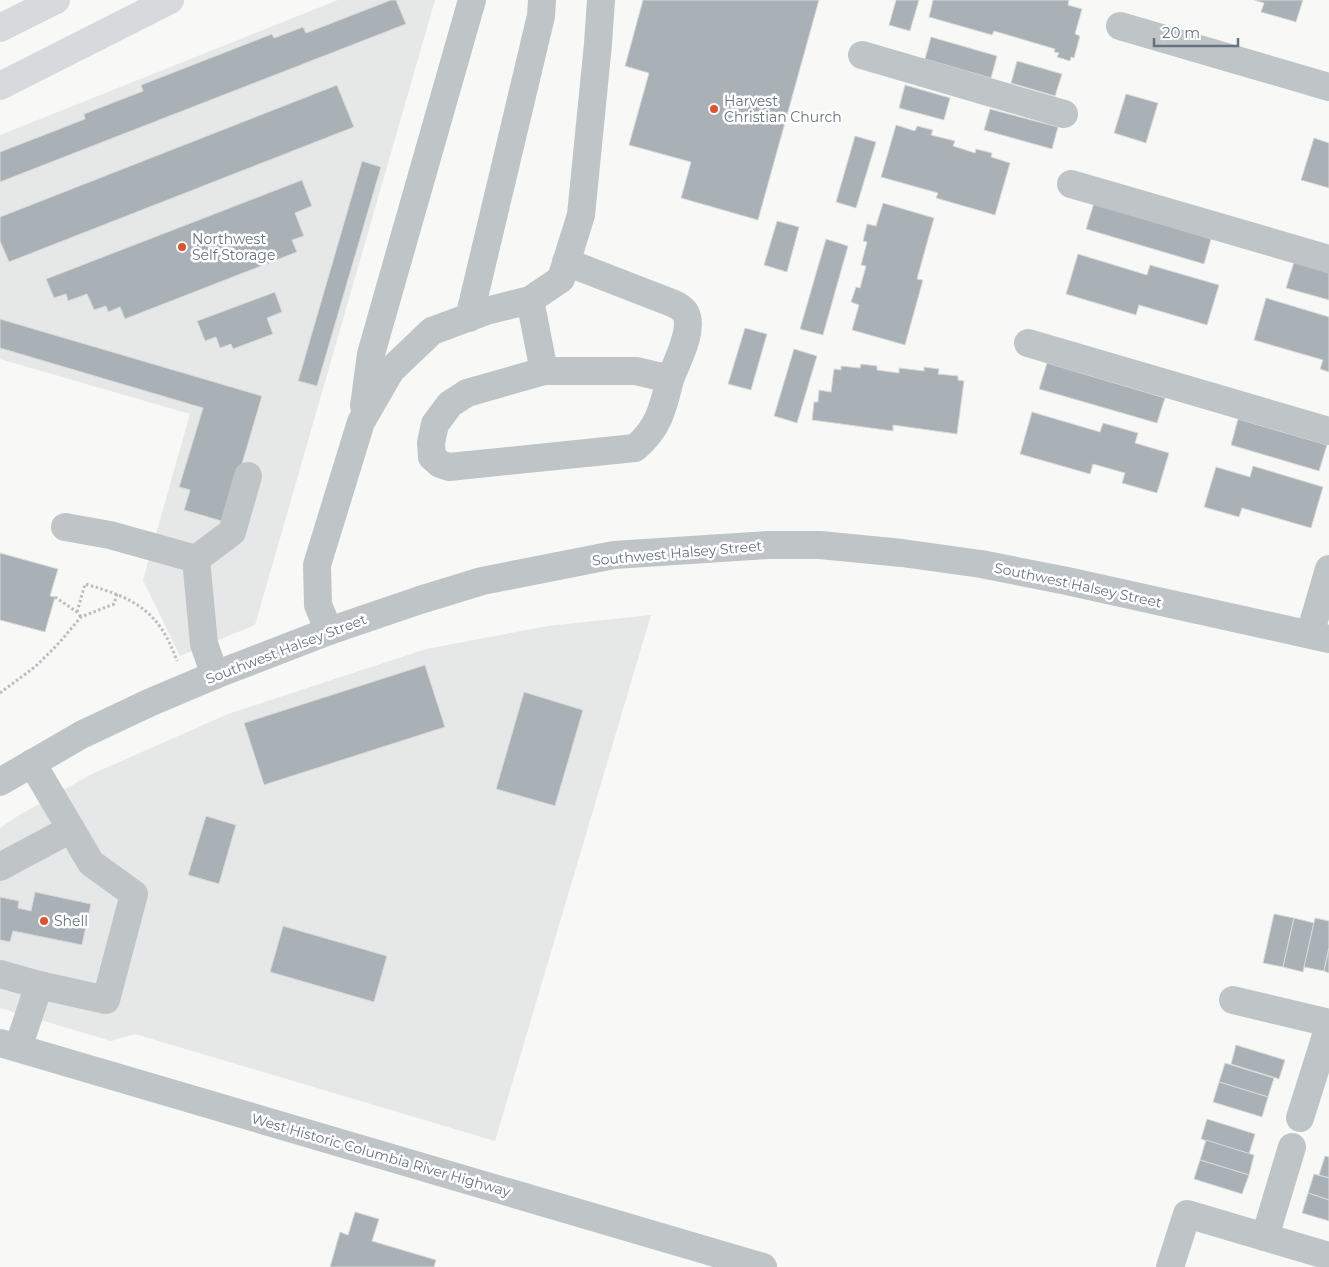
<svg xmlns="http://www.w3.org/2000/svg" width="1329" height="1267" viewBox="0 0 1329 1267" font-family="Montserrat,sans-serif">
  <style>
    .built { fill: #e6e7e7 }
    .building { fill: #a9b1b6; stroke: #dadad8 }
    .lines { fill: none; stroke-linecap: round; stroke-linejoin: round }
    .path { stroke: #babdbf; stroke-width: 3; stroke-dasharray: 2.5 2.5; stroke-linecap: butt }
    .minor { stroke: #bfc4c7; stroke-width: 28 }
    .major { stroke: #d6dadd; stroke-width: 28 }
    .poi-dot { fill: #db5533; stroke: #fff; stroke-width: 2 }
    .labels { text-anchor: middle; stroke-width: 5; stroke-linejoin: round; paint-order: stroke }
    .poi-label { font-size: 14px; fill: #65747f; stroke: #fff; text-anchor: start }
    .street-label { font-size: 14px; fill: #65747f; stroke: #fff }
  </style>
  <rect width="100%" height="100%" fill="#f8f8f6"/>
  <g class="built">
    <polygon points="338,0 435,0 255,625 180,656 143,580 190,414 0,359 0,135"/>
    <polygon points="651,615 495,1141 135,1034 111,1041 0,1008 0,828 16,817 90,775 228,714 426,649 548,626"/>
  </g>
  <g class="building">
    <polygon points="391,0 396,0 406,24 0,182 0,152 85,119 84,114 143,91 141,85 272,34 274,38 303,27 306,33"/>
    <polygon points="643,0 819,0 758,220 681,198 691,162 629,145 649,73 625,66"/>
    <polygon points="896,0 919,0 910,31 889,25"/>
    <polygon points="933,0 1069,0 1068,5 1082,9 1075,34 1080,36 1074,58 1071,57 1070,61 1057,57 1059,53 1054,52 1055,49 994,31 992,35 929,17"/>
    <polygon points="1254,0 1303,0 1296,22 1261,12 1264,3"/>
    <polygon points="931,37 997,56 991,78 925,59"/>
    <polygon points="1017,61 1062,74 1055,96 1011,83"/>
    <polygon points="337,85 354,127 9,262 0,241 0,217"/>
    <polygon points="905,85 950,98 944,120 899,108"/>
    <polygon points="1126,94 1158,103 1146,143 1114,133"/>
    <polygon points="990,109 1058,127 1052,149 984,130"/>
    <polygon points="896,125 915,131 917,126 933,130 931,135 955,141 953,146 975,153 976,149 992,153 991,157 1010,163 995,215 936,198 938,193 881,177"/>
    <polygon points="855,136 876,142 856,208 836,202"/>
    <polygon points="1314,138 1329,143 1329,188 1301,180"/>
    <polygon points="362,161 381,167 317,386 298,381"/>
    <polygon points="302,180 312,206 295,213 304,236 292,240 297,252 125,319 120,307 108,312 106,306 94,310 87,294 68,301 66,294 54,298 46,279"/>
    <polygon points="883,203 934,218 917,279 923,280 905,345 852,330 859,305 851,302 856,287 860,288 866,266 861,265 867,242 863,241 867,224 876,226"/>
    <polygon points="1094,203 1211,239 1204,264 1086,229"/>
    <polygon points="777,221 799,227 787,272 764,265"/>
    <polygon points="826,239 848,246 823,335 800,329"/>
    <polygon points="1078,254 1147,275 1150,265 1219,285 1207,325 1139,305 1136,315 1066,294"/>
    <polygon points="1294,262 1329,272 1329,300 1286,288"/>
    <polygon points="275,292 282,312 267,318 273,334 233,349 231,344 220,348 216,337 205,341 197,321"/>
    <polygon points="1266,298 1329,317 1329,372 1320,369 1323,360 1254,340"/>
    <polygon points="0,319 262,396 225,522 184,510 190,490 179,487 203,408 0,348"/>
    <polygon points="745,328 767,334 751,390 728,384"/>
    <polygon points="794,349 817,356 797,423 774,416"/>
    <polygon points="1047,363 1165,398 1157,423 1039,389"/>
    <polygon points="861,364 877,366 877,370 899,373 899,368 924,371 924,367 939,369 938,374 958,376 958,380 964,381 957,434 893,425 893,431 812,420 814,402 818,402 819,390 831,392 834,369 841,370 841,366 860,368"/>
    <polygon points="1032,412 1100,432 1103,423 1138,433 1135,443 1169,453 1157,493 1122,483 1125,473 1093,464 1090,474 1020,454"/>
    <polygon points="1238,419 1327,445 1319,471 1231,445"/>
    <polygon points="1253,466 1323,487 1311,528 1242,508 1239,517 1204,507 1216,467 1250,477"/>
    <polygon points="0,553 58,569 50,596 55,597 45,632 0,620"/>
    <polygon points="425,665 445,727 264,785 244,723"/>
    <polygon points="524,692 583,710 555,806 496,789"/>
    <polygon points="206,816 236,825 219,884 188,875"/>
    <polygon points="35,892 91,904 82,945 13,931 10,942 0,940 0,897 19,901 18,908 31,911"/>
    <polygon points="1274,914 1294,918 1283,967 1263,963"/>
    <polygon points="1294,918 1314,923 1303,972 1283,967"/>
    <polygon points="1315,918 1329,921 1329,948 1324,971 1304,967"/>
    <polygon points="283,926 387,956 374,1002 270,972"/>
    <polygon points="1329,948 1329,973 1324,971"/>
    <polygon points="1236,1045 1285,1060 1279,1079 1231,1064"/>
    <polygon points="1225,1063 1274,1078 1268,1097 1219,1082"/>
    <polygon points="1219,1082 1268,1097 1262,1117 1213,1102"/>
    <polygon points="1207,1119 1255,1134 1249,1154 1201,1139"/>
    <polygon points="1206,1140 1254,1155 1249,1175 1200,1160"/>
    <polygon points="1325,1156 1329,1157 1329,1178 1319,1175"/>
    <polygon points="1200,1160 1249,1175 1242,1194 1194,1179"/>
    <polygon points="1314,1174 1329,1178 1329,1200 1308,1193"/>
    <polygon points="1308,1193 1329,1200 1329,1221 1302,1213"/>
    <polygon points="355,1212 379,1219 372,1241 436,1260 434,1267 330,1267 340,1232 348,1235"/>
  </g>
  <g class="lines">
    <g class="path">
      <polyline points="55,597 77,612 81,617"/>
      <path d="M77,612L85,584C134,598 159,610 177,661"/>
      <polyline points="0,693 36,666 59,643 81,617 114,604 117,593"/>
    </g>
    <g class="minor">
      <polyline points="1120,26 1329,87"/>
      <polyline points="862,55 1064,114"/>
      <polyline points="1071,184 1329,259"/>
      <path d="M566,262L672,303C677,305 682,308 685,312C695,329 677,361 670,379"/>
      <polyline points="530,300 544,371"/>
      <polyline points="469,318 541,16 542,0"/>
      <polyline points="1028,343 1329,431"/>
      <path d="M544,371H636L670,379C663,408 659,428 635,448L449,467L440,464L432,457L431,443L435,424L450,404L467,393Z"/>
      <polyline points="364,406 371,354 472,0"/>
      <polyline points="65,527 110,535 196,559 204,644 215,675"/>
      <polyline points="196,559 232,532 248,476"/>
      <polyline points="329,631 318,605 317,565 361,422 391,370 432,331 486,311 530,300 561,279 581,215 598,44 601,0"/>
      <polyline points="1310,634 1329,569"/>
      <polyline points="0,782 81,735 151,702 215,675 329,631 420,600 482,581 614,555 768,545 820,545 902,553 981,564 1067,581 1329,639"/>
      <polyline points="0,867 71,829"/>
      <polyline points="0,974 39,985"/>
      <polyline points="1233,1000 1329,1023"/>
      <polyline points="0,1043 763,1267"/>
      <polyline points="18,1048 39,985 106,1000 134,894 91,863 32,763"/>
      <polyline points="1300,1118 1329,1026"/>
      <polyline points="1265,1237 1292,1147"/>
      <polyline points="1170,1267 1187,1214 1329,1256"/>
    </g>
    <g class="major">
      <polyline points="0,28 56,0"/>
      <polyline points="0,86 170,0"/>
    </g>
  </g>
  <g class="poi-dot">
    <circle cx="714" cy="109" r="5"/>
    <circle cx="182" cy="247" r="5"/>
    <circle cx="44" cy="921" r="5"/>
  </g>
  <g class="labels">
    <g class="poi-label">
      <text x="724" y="106">Harvest<tspan x="724" dy="16">Christian Church</tspan></text>
      <text x="192" y="244">Northwest<tspan x="192" dy="16">Self Storage</tspan></text>
      <text x="54" y="926">Shell</text>
    </g>
    <g class="street-label">
      <text transform="translate(677 553) rotate(-5)" y="5">Southwest Halsey Street</text>
      <text transform="translate(1078 585) rotate(12)" y="5">Southwest Halsey Street</text>
      <text transform="translate(286 649) rotate(-21)" y="5">Southwest Halsey Street</text>
      <text transform="translate(381 1155) rotate(16)" y="5">West Historic Columbia River Highway</text>
    </g>
  </g>
  <path d="M1154 38v8h84v-8" fill="none" stroke="#65747f" stroke-width="2.5"/>
  <text x="1162" y="38" font-size="15" fill="#65747f" stroke="#ffffff" stroke-width="4" paint-order="stroke">20 m</text>
</svg>
